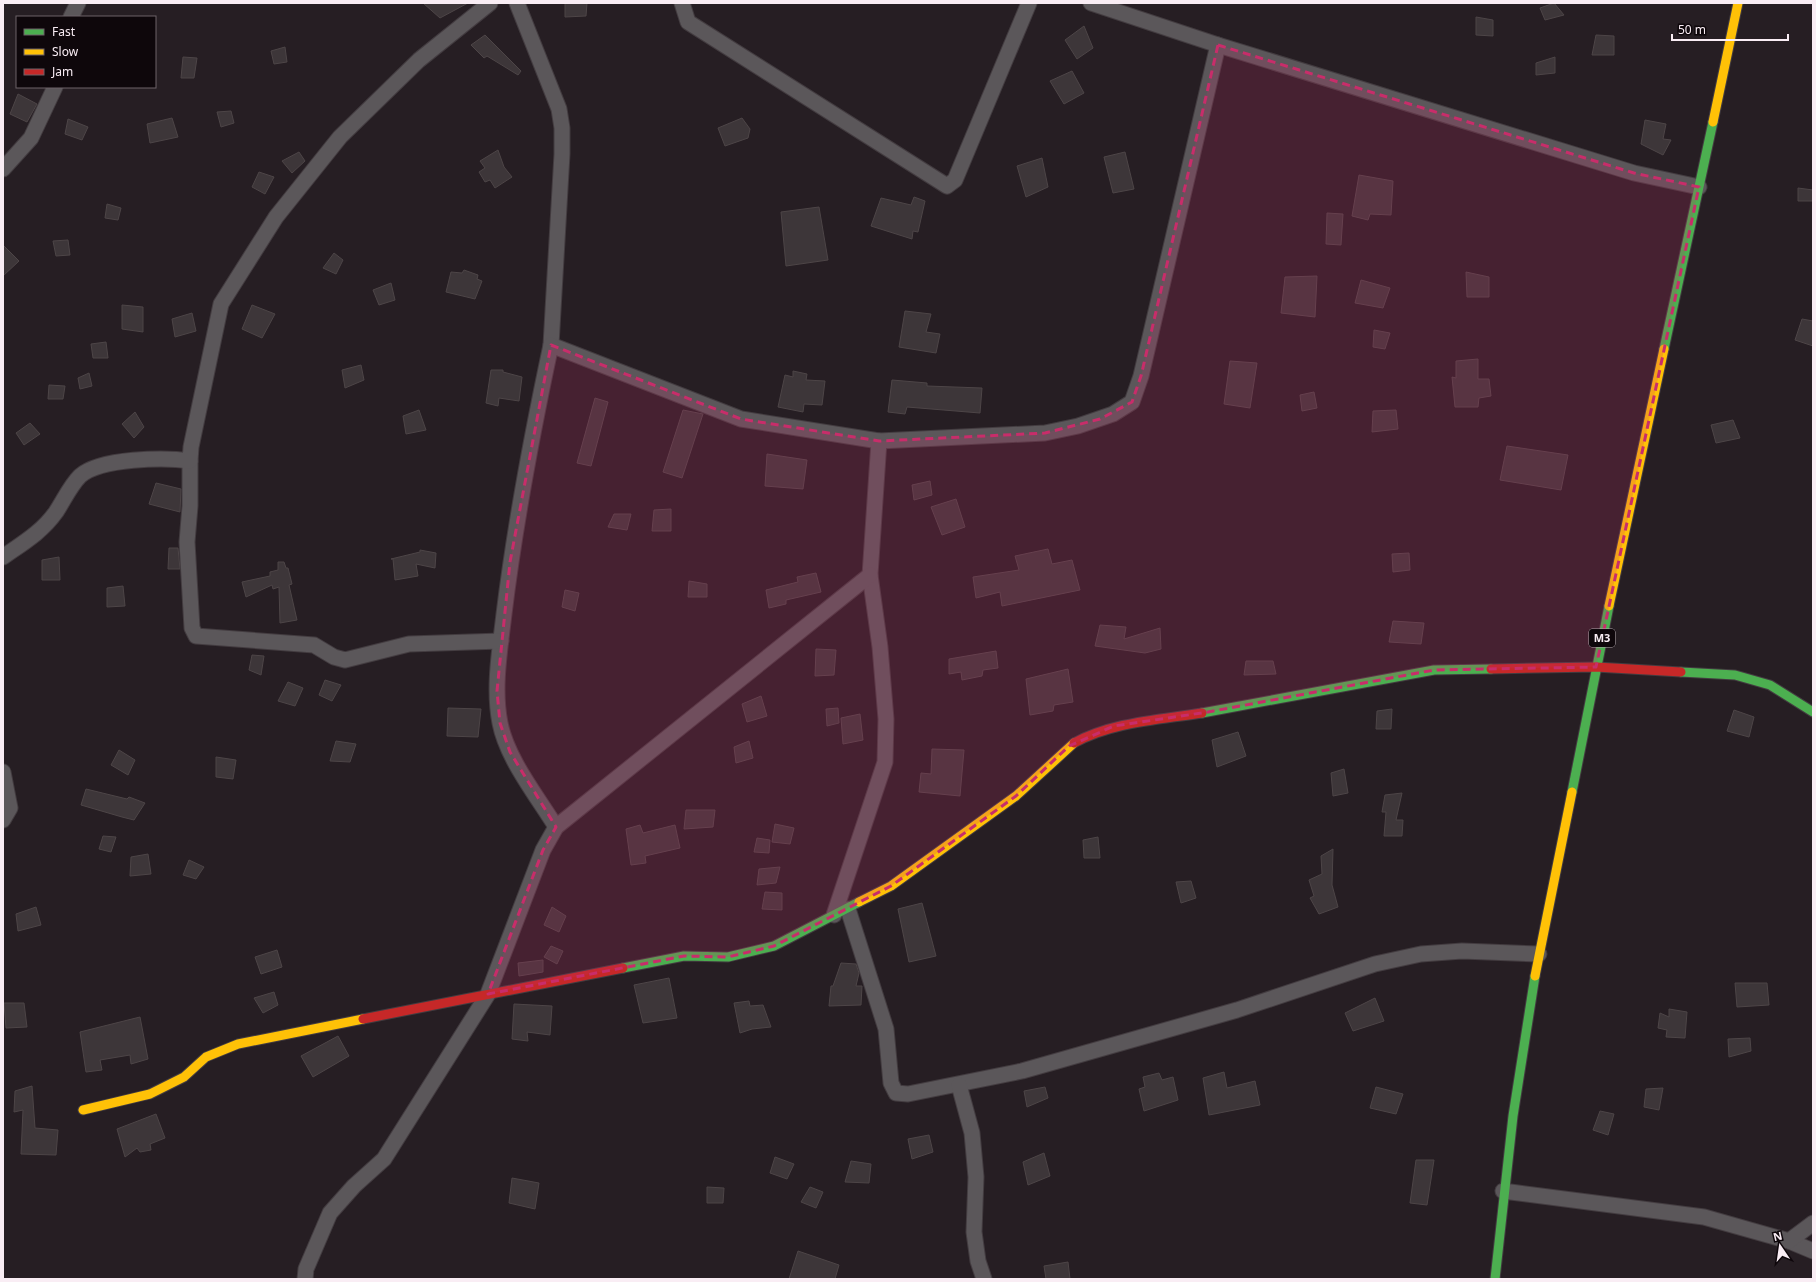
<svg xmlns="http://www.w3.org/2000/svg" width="1816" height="1282" viewBox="0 0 1816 1282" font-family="'Noto Sans',sans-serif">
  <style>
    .building { fill: #3d3639; stroke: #4d4547 }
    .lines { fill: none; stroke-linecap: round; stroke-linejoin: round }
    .street-casing { stroke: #433c40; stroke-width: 17 }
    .fast-casing { stroke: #433c40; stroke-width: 11 }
    .slow-casing { stroke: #433c40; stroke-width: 11 }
    .jam-casing { stroke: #433c40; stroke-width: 11 }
    .street { stroke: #5b575a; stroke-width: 15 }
    .fast { stroke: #4caf50; stroke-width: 9 }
    .slow { stroke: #ffc107; stroke-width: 9 }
    .jam { stroke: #c62828; stroke-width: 9 }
    .marked { fill: #c82d6a; fill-opacity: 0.2; stroke: #c82d6a; stroke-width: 3; stroke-dasharray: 8 5; stroke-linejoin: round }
    .labels { text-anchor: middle; stroke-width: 3.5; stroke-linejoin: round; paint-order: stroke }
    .shield { fill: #0e070b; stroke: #b2a8ae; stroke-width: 1 }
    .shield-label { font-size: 11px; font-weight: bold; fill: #f9edf4 }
  </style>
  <rect width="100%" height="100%" fill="#261e23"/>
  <g class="building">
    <polygon points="423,3 468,3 440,18"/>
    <polygon points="565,3 587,3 586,16 565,17"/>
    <polygon points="1554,3 1564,15 1545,20 1540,8"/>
    <polygon points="1476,17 1493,20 1493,36 1476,35"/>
    <polygon points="1084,26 1093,48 1077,59 1065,40"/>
    <polygon points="485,35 521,71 518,75 487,56 484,58 471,45"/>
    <polygon points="1596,35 1614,36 1614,55 1592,55"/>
    <polygon points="285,47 287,62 274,64 271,51"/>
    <polygon points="183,57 197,58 194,78 181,78"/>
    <polygon points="1555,57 1555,73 1536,75 1536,63"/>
    <polygon points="1072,71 1084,93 1064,104 1050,81"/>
    <polygon points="18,94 37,104 27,122 10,114"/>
    <polygon points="231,111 234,123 221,127 217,112"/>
    <polygon points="172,118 178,137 150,143 147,124"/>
    <polygon points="742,118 750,129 748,138 725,146 718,128"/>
    <polygon points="68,119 88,127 82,140 65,134"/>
    <polygon points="1645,120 1666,124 1663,139 1671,140 1663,155 1641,144"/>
    <polygon points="498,150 504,167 512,177 495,188 490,180 485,182 479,172 485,168 480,161"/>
    <polygon points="299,152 305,161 292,173 282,161"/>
    <polygon points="1125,152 1134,189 1113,193 1104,157"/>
    <polygon points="1042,158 1048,187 1026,197 1017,166"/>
    <polygon points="259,172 274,177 265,194 252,187"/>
    <polygon points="1359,175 1393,181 1391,215 1370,214 1368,220 1352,216"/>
    <polygon points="1798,188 1813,190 1813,201 1798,201"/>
    <polygon points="914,197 925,201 918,232 913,231 912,239 871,226 881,198 911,205"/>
    <polygon points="107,204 121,208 118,220 105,218"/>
    <polygon points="819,207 828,260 786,266 781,212"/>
    <polygon points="1327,213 1343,214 1341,245 1326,244"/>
    <polygon points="68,240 70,255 56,256 53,241"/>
    <polygon points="3,245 19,261 3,276"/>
    <polygon points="334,253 343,260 336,274 323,268"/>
    <polygon points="464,270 478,275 477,279 482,281 475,299 446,292 451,272 462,273"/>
    <polygon points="1466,272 1489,277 1489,297 1467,297"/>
    <polygon points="1317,276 1315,317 1281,313 1285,277"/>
    <polygon points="1361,280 1390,288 1383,308 1355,303"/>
    <polygon points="391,283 395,300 379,305 373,290"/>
    <polygon points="122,305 143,307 143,332 122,329"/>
    <polygon points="252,305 275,314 262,338 242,329"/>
    <polygon points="905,311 931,314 926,332 940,334 936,353 899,347"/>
    <polygon points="192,313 196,331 175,337 172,319"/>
    <polygon points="1802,319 1813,321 1813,346 1795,340"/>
    <polygon points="1374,330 1390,333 1385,349 1373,347"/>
    <polygon points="106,342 108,358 93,358 91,344"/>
    <polygon points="1478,359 1478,379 1489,379 1491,396 1479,398 1478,407 1455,407 1452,377 1456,378 1456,361"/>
    <polygon points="1230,361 1257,363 1250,408 1224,404"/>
    <polygon points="361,365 364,380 345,388 342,370"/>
    <polygon points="491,370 503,370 503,372 522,377 519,401 499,398 498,406 486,403"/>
    <polygon points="793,371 807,374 806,380 825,381 822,405 804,404 803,412 778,407 785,375 793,377"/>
    <polygon points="89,373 92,386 80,389 78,378"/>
    <polygon points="892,380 927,383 927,386 982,388 980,413 907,407 905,414 888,412"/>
    <polygon points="49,385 65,386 63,399 48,399"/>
    <polygon points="1314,392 1317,408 1302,411 1300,395"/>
    <polygon points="595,398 608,402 591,466 577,463"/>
    <polygon points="419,410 426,430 406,434 403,416"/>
    <polygon points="683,410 703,414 682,478 663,472"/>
    <polygon points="1396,410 1398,429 1372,432 1373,411"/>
    <polygon points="135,412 144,427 134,438 122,424"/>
    <polygon points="1733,420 1740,438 1716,443 1711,425"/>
    <polygon points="30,423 40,434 24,445 16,433"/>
    <polygon points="1507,446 1568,455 1561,490 1500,480"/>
    <polygon points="767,454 807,460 803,489 765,486"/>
    <polygon points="930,481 932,495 914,500 912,485"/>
    <polygon points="156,483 181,489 180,512 149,504"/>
    <polygon points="956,499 965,527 942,535 931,507"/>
    <polygon points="671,509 671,531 652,531 654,510"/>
    <polygon points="614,514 631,514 627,530 608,527"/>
    <polygon points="169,548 178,548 180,569 168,569"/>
    <polygon points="1048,549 1052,564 1072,560 1080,590 1002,606 1000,592 976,598 973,577 1019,570 1015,556"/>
    <polygon points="420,550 436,553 435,568 416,564 418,576 395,580 393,559 391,559 420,552"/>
    <polygon points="1409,553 1410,570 1393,572 1392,554"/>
    <polygon points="59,557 60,580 42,580 42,560"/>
    <polygon points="278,562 284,562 286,568 288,568 292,584 289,585 297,620 280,623 279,587 273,589 272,585 246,597 242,582 270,576 270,572 278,570"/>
    <polygon points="816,573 821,592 786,600 786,604 769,608 766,590 798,582 797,577"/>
    <polygon points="689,581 707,584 707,597 688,597"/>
    <polygon points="123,586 125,606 107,607 107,588"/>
    <polygon points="565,590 579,593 575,611 562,607"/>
    <polygon points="1393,621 1424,623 1421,644 1389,642"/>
    <polygon points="1100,625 1126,627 1124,639 1160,628 1161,649 1145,653 1095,646"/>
    <polygon points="816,649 836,650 834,675 815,676"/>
    <polygon points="996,651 998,668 983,670 982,676 962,680 961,672 949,674 949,659"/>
    <polygon points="252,655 264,656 261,675 249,670"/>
    <polygon points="1246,661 1273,661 1276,674 1244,675"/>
    <polygon points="1068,669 1073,702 1054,705 1053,711 1030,715 1026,679"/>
    <polygon points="325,680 341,685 332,701 319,695"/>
    <polygon points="288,682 303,688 295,706 278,701"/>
    <polygon points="761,696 767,716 747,722 742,704"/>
    <polygon points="448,708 481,709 478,737 447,736"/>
    <polygon points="838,708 839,723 827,726 826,709"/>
    <polygon points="1392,709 1391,729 1376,729 1377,711"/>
    <polygon points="1734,710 1754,717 1749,737 1727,731"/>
    <polygon points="860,714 863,740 843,744 841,718"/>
    <polygon points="1238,732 1246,756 1217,767 1212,740"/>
    <polygon points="336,741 356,744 350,762 330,761"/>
    <polygon points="749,741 753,758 736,763 734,747"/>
    <polygon points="932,749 964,750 960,796 919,792 921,773 931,774"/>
    <polygon points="119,750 135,760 128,775 111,765"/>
    <polygon points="216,757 236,760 233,779 216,777"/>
    <polygon points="1344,769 1348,793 1333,796 1331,773"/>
    <polygon points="86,789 127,799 129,797 145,803 134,820 122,817 81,805"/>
    <polygon points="1402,793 1396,820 1403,820 1402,836 1384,836 1386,812 1382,812 1385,795"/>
    <polygon points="686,810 715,810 713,827 684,829"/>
    <polygon points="775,824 794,828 790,844 772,842"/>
    <polygon points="640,825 643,833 675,825 680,848 645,856 646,863 631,865 626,829"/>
    <polygon points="103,836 116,837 111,852 99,849"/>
    <polygon points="1098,837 1100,858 1084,858 1083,840"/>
    <polygon points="757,838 770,840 769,853 754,852"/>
    <polygon points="1333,849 1332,885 1338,907 1319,914 1310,898 1314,896 1309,880 1322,874 1321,856"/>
    <polygon points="148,854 151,874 130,876 131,857"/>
    <polygon points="189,860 204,867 196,879 183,875"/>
    <polygon points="780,867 776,883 757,885 759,869"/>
    <polygon points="1191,881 1196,898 1181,903 1176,882"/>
    <polygon points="765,892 782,893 782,910 762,909"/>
    <polygon points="922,903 936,956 909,962 898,909"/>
    <polygon points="36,907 41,925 18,931 16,914"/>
    <polygon points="552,907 566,916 559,932 544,925"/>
    <polygon points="551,946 563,951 557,964 544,957"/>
    <polygon points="277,950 282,967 261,974 255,957"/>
    <polygon points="543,960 543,972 519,976 518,963"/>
    <polygon points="841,963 856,964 859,973 856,986 862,986 861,1005 829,1006 831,986 833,986"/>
    <polygon points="669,978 677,1018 643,1023 634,985"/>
    <polygon points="1735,983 1767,983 1769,1005 1737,1007"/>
    <polygon points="274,992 278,1005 263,1013 254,998"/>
    <polygon points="1375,998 1384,1021 1353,1031 1345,1013"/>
    <polygon points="749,1001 750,1006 763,1005 771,1027 752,1029 740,1033 734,1003"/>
    <polygon points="4,1003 24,1003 27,1027 6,1028"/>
    <polygon points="514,1004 552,1006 550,1035 527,1032 528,1041 512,1039"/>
    <polygon points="1669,1009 1687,1012 1685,1038 1666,1037 1667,1030 1658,1028 1660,1013 1669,1017"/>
    <polygon points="140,1017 148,1059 131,1064 130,1055 100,1060 102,1070 86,1072 80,1032"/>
    <polygon points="338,1036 349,1056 313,1077 301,1056"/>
    <polygon points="1750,1038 1751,1051 1729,1057 1728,1039"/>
    <polygon points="1224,1072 1227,1088 1255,1081 1260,1105 1209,1115 1203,1078"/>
    <polygon points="1159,1073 1162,1080 1173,1077 1178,1100 1144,1111 1139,1089 1145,1087 1143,1077"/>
    <polygon points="32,1086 35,1128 58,1130 56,1155 21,1154 23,1110 14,1112 15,1091"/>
    <polygon points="1045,1087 1048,1098 1027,1107 1024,1091"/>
    <polygon points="1376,1087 1403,1094 1396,1114 1370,1108"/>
    <polygon points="1663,1088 1659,1110 1644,1107 1646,1089"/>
    <polygon points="1600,1111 1614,1114 1608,1135 1593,1130"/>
    <polygon points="156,1114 165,1138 150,1144 151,1150 140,1152 137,1148 125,1157 117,1129"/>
    <polygon points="929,1135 933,1152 912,1159 908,1139"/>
    <polygon points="1044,1153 1050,1176 1028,1185 1023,1162"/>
    <polygon points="775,1157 794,1164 787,1179 770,1173"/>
    <polygon points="1416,1160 1434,1160 1427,1205 1410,1203"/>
    <polygon points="851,1161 871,1164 869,1183 845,1182"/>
    <polygon points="512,1178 539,1183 535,1209 509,1203"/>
    <polygon points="707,1187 724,1188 723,1203 707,1203"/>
    <polygon points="810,1187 823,1192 816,1208 801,1202"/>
    <polygon points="798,1251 839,1265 835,1279 789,1279"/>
    <polygon points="1068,1262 1070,1279 1046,1279 1044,1266"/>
  </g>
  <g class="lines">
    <defs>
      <g id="street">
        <polyline points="517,3 559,109 562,128 562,154 551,345 741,419 879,441 1045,433 1078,426 1113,414 1132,402 1141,376 1218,45"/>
        <polyline points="682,3 688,22 947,186 955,180 1029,3"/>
        <polyline points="1091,3 1218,45 1634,173 1699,187"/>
        <polyline points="71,17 78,3"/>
        <polyline points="3,169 31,138 55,87"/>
        <path d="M551,345C532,434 515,524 504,614C500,649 493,688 500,723C507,759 537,796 556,827"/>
        <polyline points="190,461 190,506 187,542 192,628 196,636 314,645 334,657 345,660 409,644 501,641"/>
        <path d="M3,557C23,543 42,532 56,512C64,500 70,486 80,476C100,458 165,457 190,461L191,447L221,304L276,217L340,137L419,60L490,3"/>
        <polyline points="3,772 10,808 3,820"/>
        <polyline points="848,909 886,1029 891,1083 896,1093 908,1094 1022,1071 1237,1010 1375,964 1421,954 1462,951 1539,954"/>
        <polyline points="834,915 885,762 886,719 880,647 870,575 879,441"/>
        <polyline points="959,1085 972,1133 976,1177 974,1232 978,1261 984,1279"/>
        <polyline points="1503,1191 1704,1217 1789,1241 1813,1251"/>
        <polyline points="1789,1241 1813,1223"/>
        <polyline points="305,1279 306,1269 330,1213 354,1186 384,1159 488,994 543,850 556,827 870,575"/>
      </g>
      <g id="fast">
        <polyline points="1664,349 1713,122"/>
        <polyline points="1681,672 1735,675 1770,685 1813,712"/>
        <polyline points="1202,713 1434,670 1491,669"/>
        <polyline points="1572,792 1609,606"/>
        <polyline points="623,968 684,956 728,957 774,946 859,902"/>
        <polyline points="1495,1279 1513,1116 1535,976"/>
      </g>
      <g id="slow">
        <polyline points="1713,122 1738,3"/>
        <polyline points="1609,606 1664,349"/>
        <polyline points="859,902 891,886 1016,796 1074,743"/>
        <polyline points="1535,976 1572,792"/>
        <polyline points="83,1110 150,1094 184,1077 206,1057 238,1044 363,1019"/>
      </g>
      <g id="jam">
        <polyline points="1491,669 1596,667 1681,672"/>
        <path d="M1074,743C1113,722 1158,720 1202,713"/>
        <polyline points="363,1019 623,968"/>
      </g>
    </defs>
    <use href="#street" class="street-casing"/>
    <use href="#fast" class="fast-casing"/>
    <use href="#slow" class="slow-casing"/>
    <use href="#jam" class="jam-casing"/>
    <use href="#street" class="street"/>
    <use href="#fast" class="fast"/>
    <use href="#slow" class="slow"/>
    <use href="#jam" class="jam"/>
  </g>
  <path class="marked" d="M1218,45L1634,173L1699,187L1596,667L1434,670L1208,712L1114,726L1069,746L1016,796L891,886L774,946L728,957L684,956L488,994L543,850L556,827L510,752L500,723L497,691L510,562L551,345L741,419L879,441L1045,433L1100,419L1132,402L1141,376Z"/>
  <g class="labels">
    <rect class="shield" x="1589" y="629" width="26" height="18" rx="3"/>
    <g class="shield-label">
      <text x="1602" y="642">M3</text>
    </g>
  </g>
  <rect width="1816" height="1282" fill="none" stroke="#f9edf4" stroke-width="8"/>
  <rect x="16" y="16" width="140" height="72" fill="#0e070b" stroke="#6c6368"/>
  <rect x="24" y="29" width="20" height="6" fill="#4caf50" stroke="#6c6368"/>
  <text x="52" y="36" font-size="12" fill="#f9edf4">Fast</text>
  <rect x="24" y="49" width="20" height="6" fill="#ffc107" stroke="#6c6368"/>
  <text x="52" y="56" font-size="12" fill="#f9edf4">Slow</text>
  <rect x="24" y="69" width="20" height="6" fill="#c62828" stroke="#6c6368"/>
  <text x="52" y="76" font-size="12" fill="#f9edf4">Jam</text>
  <g transform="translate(1780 1246) rotate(347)" stroke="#0e070b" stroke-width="3" paint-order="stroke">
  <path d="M0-3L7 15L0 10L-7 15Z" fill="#f9edf4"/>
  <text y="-6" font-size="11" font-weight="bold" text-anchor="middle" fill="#f9edf4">N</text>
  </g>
  <path d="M1672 34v6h116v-6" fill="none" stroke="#f9edf4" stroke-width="2"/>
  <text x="1678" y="34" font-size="12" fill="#f9edf4" stroke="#0e070b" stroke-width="3" paint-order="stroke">50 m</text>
</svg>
